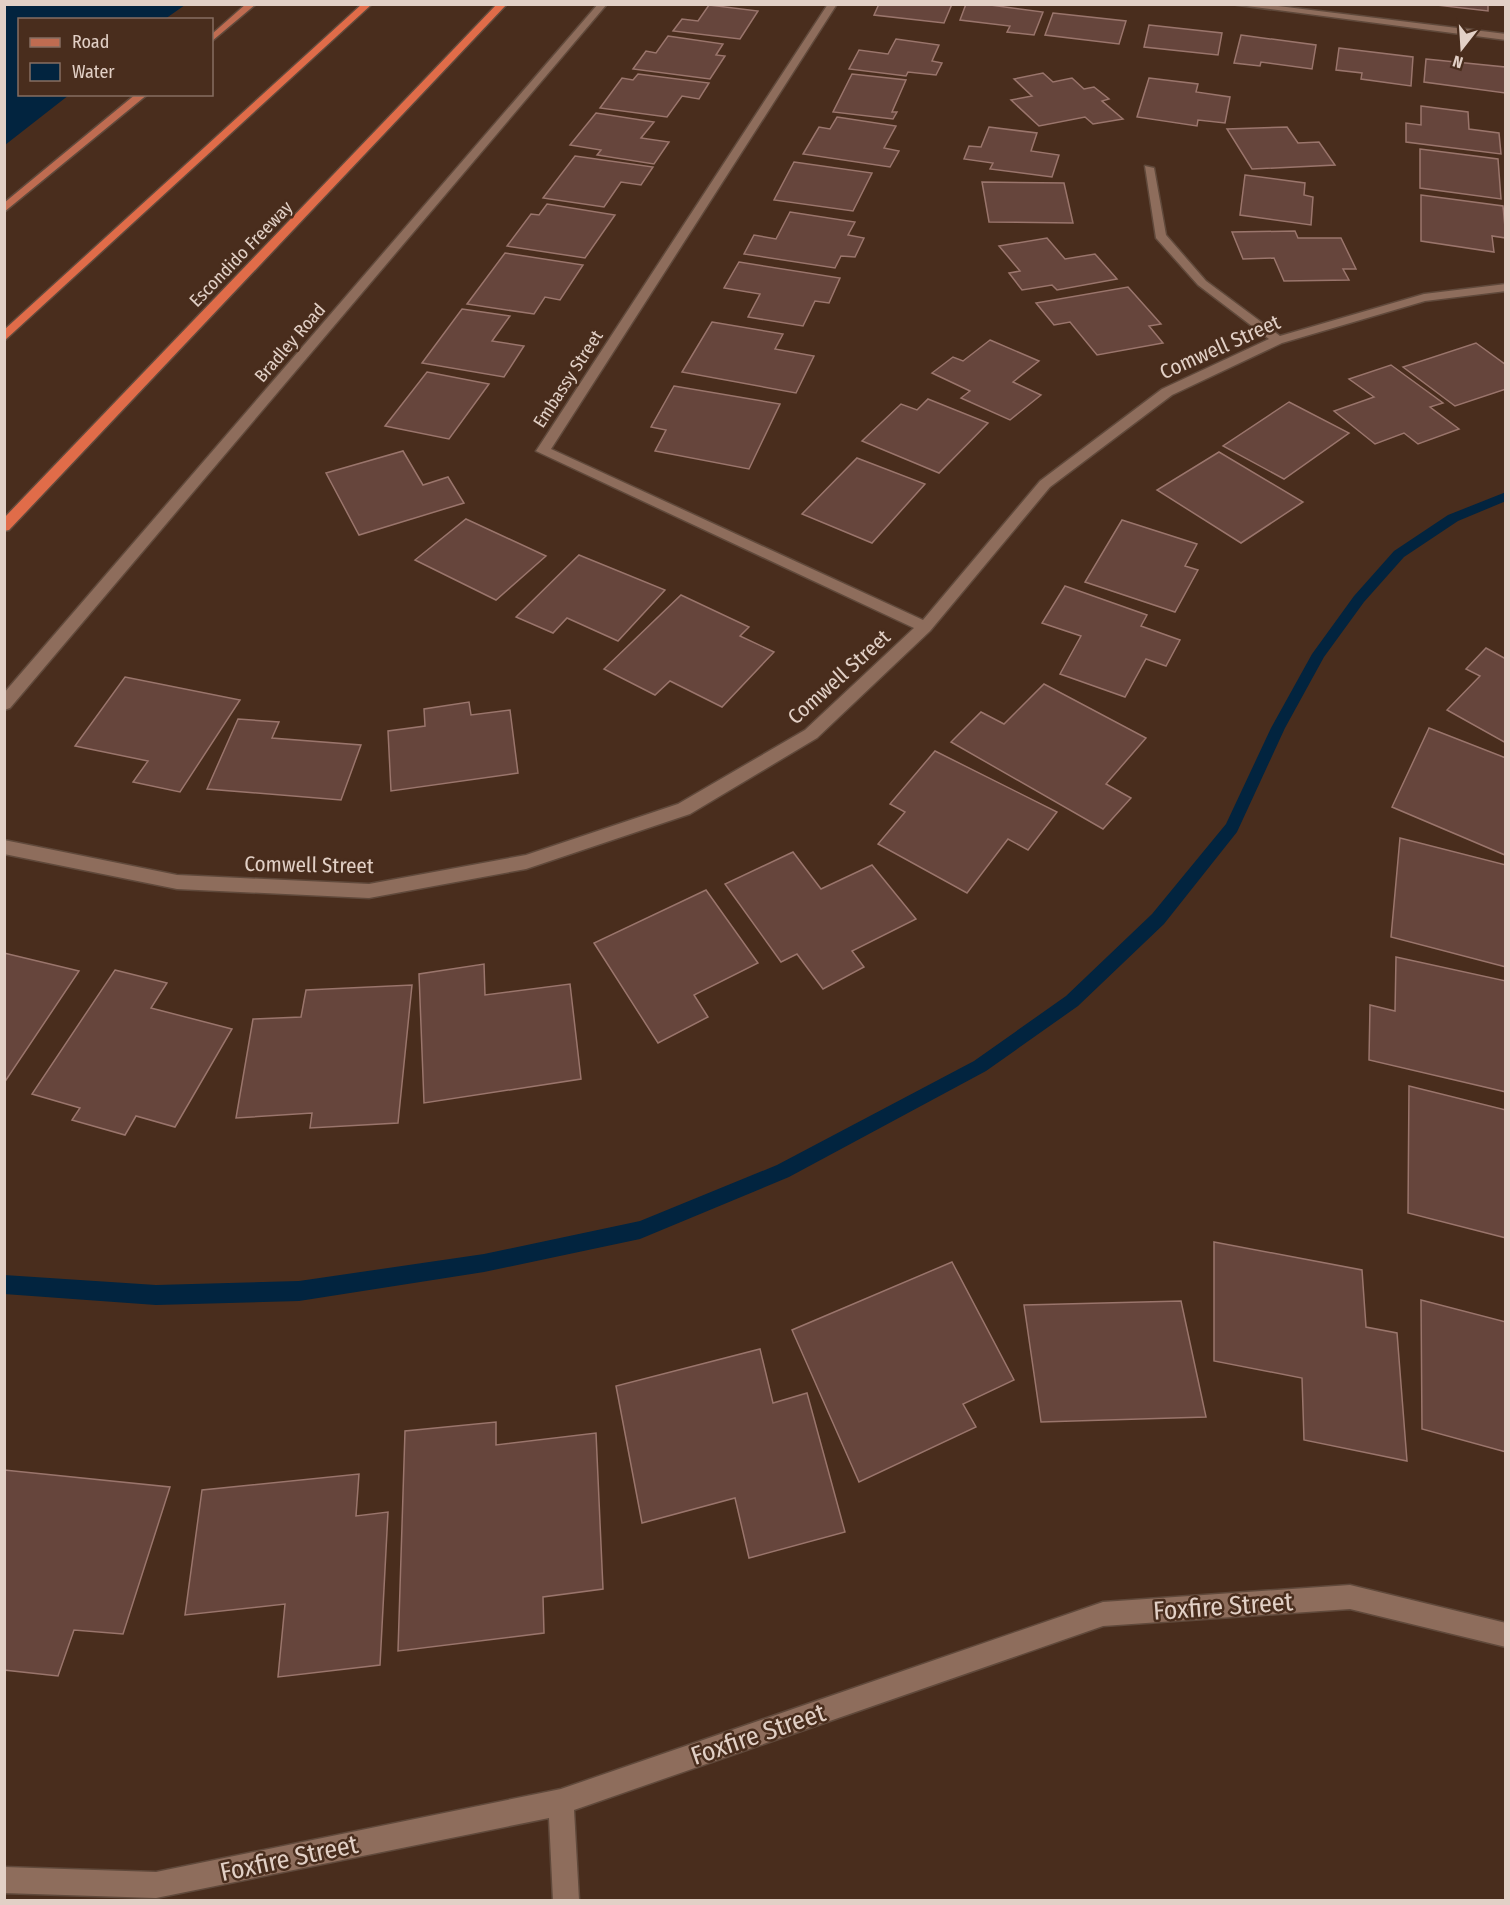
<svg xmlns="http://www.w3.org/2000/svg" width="1510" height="1905" viewBox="0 0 1510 1905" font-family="'Fira Sans Condensed',sans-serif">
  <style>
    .water { fill: #02243f }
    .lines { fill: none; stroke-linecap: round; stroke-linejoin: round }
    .stream { fill: #02243f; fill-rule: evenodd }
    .building { fill: #66453c; stroke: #9a756c; stroke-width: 1.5 }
    .minor-casing { stroke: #60493b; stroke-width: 3 }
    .major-casing { stroke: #60493b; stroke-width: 3 }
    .highway-casing { stroke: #60493b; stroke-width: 3 }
    .minor { fill: #8e6d5c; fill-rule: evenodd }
    .major { fill: #bf6c51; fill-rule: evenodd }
    .highway { fill: #e06c49; fill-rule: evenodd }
    .labels { text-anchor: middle; stroke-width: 5; stroke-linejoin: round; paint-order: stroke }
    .far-street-label { font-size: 18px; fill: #e2d0c6; stroke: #492d1d }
    .street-label { font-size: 21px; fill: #e2d0c6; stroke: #492d1d }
    .near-street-label { font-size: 26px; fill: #e2d0c6; stroke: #492d1d }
  </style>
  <rect width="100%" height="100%" fill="#492d1d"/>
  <polygon class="water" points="5,4 185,4 185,5 165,19 20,20 20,94 69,95 5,145"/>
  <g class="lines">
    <polygon class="stream" points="1506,492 1506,501 1458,521 1404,557 1364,602 1324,657 1285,728 1237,832 1164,924 1078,1006 986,1071 789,1177 640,1239 484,1272 299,1301 156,1305 4,1294 4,1275 156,1285 299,1281 484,1254 640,1221 777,1165 974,1061 1066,996 1152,914 1226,824 1271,728 1312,654 1354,596 1394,551 1448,515"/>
  </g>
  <g class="building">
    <polygon points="879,4 952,4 944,23 874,15"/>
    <polygon points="966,4 983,4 1043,12 1034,35 1007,32 1010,26 960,20"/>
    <polygon points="1428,4 1488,4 1488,11"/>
    <polygon points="709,5 758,11 740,39 673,31 682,19 698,21"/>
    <polygon points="1053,13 1126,21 1119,44 1045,35"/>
    <polygon points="1149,25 1222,33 1218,55 1144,47"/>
    <polygon points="1241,35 1316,45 1312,69 1261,62 1260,66 1234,63"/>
    <polygon points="668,36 723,44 716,55 725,56 710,79 633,69 646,51 656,53"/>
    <polygon points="896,39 939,45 932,61 942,63 936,75 908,72 906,76 849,69 859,50 888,54"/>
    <polygon points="1339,48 1413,57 1411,86 1361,79 1362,73 1336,70"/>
    <polygon points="1426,59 1505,67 1505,93 1424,82"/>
    <polygon points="1043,73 1053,82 1072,78 1084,89 1094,87 1109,99 1102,101 1123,119 1093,124 1085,117 1039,126 1011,100 1032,96 1014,79"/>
    <polygon points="638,74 709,83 699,99 682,96 667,117 600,108 622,78 633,80"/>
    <polygon points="852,74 906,80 892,112 897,112 893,119 833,112"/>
    <polygon points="1149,78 1198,84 1196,92 1230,97 1225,123 1198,120 1197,126 1137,117"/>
    <polygon points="1421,106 1468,112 1469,129 1499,133 1501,154 1406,142 1406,123 1421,125"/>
    <polygon points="596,113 654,122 641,138 669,142 654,164 597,155 601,150 570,145"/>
    <polygon points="837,117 896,126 884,148 899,151 890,167 803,154 819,127 830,129"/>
    <polygon points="989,127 1037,133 1031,151 1059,155 1052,177 990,169 993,163 964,159 969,146 981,147"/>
    <polygon points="1287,127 1298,143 1319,142 1335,165 1252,169 1227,129"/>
    <polygon points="1420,149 1498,159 1501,199 1420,188"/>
    <polygon points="575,156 653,167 641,185 621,182 604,207 543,198"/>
    <polygon points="794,162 872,173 853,211 774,200"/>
    <polygon points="1245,175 1305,183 1304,195 1313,197 1311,225 1240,215"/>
    <polygon points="982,182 1064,183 1073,223 989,222"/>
    <polygon points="1421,195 1503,206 1506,238 1492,236 1494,252 1421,241"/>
    <polygon points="547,204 615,215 585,258 507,246 531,214 539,215"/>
    <polygon points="790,212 855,222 848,235 864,238 855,257 841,256 835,268 744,254 754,235 776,239"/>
    <polygon points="1295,231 1298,238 1341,238 1356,269 1343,269 1349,280 1284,281 1274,258 1243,259 1232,232"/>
    <polygon points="1047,238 1065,259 1095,254 1117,279 1057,290 1052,285 1022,290 1009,273 1020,271 999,246"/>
    <polygon points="505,253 583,265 560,300 545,297 534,314 467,304"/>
    <polygon points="739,262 840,278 829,303 815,301 803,326 748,317 760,294 724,288"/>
    <polygon points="1128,287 1161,324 1149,326 1163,343 1097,355 1070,322 1054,325 1036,303"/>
    <polygon points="462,309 510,316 492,341 524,346 504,377 422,363"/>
    <polygon points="712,322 783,334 775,349 814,356 796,393 682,372"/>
    <polygon points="990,340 1039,361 1013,382 1041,395 1010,420 961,398 970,391 932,373 953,357 963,361"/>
    <polygon points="1476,343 1506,365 1506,389 1455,406 1403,367"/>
    <polygon points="1391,365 1443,403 1430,407 1459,429 1418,444 1404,433 1375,444 1334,411 1374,397 1349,379"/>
    <polygon points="427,372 489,384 449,439 385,426"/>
    <polygon points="674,386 780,404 749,469 655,451 666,430 651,427"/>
    <polygon points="928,399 988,423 939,473 862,441 901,404 917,410"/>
    <polygon points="1289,402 1349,433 1284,479 1223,446"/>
    <polygon points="403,451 423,485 448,477 464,503 359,535 326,473"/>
    <polygon points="1219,452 1303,502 1241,543 1157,490"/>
    <polygon points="857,458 925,484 872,543 802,514"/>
    <polygon points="466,519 546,556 496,600 415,560"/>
    <polygon points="1122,520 1197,544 1185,566 1198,570 1175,612 1085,582"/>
    <polygon points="579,555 665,590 618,641 567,618 553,633 516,617"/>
    <polygon points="1065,586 1147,615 1141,626 1180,640 1166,666 1146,659 1125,697 1060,674 1081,636 1042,623"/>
    <polygon points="681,595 749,627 740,636 774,652 722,707 670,681 655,695 604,669"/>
    <polygon points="1486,648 1506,659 1506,743 1447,710 1480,676 1466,669"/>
    <polygon points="125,677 240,700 180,792 133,782 148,761 75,746"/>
    <polygon points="1044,684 1146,738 1106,784 1131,798 1103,829 951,742 981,712 1004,724"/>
    <polygon points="469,702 471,715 510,710 518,773 391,791 388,731 425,726 424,709"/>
    <polygon points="238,719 279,722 272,738 361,745 341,800 207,789"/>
    <polygon points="1429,728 1506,758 1505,855 1392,807"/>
    <polygon points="935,751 1057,812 1028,850 1008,839 967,893 878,844 905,812 890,804"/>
    <polygon points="1400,838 1506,865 1506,967 1391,937"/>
    <polygon points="793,852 821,889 872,865 916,919 852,951 864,967 823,989 797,954 781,962 725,884"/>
    <polygon points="706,890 758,963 694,995 708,1017 658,1043 594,943"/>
    <polygon points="4,953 79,971 4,1083"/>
    <polygon points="1396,957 1506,981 1506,1092 1369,1060 1370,1005 1395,1011"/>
    <polygon points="484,964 485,995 570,984 581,1079 424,1103 419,974"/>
    <polygon points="115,970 167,983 151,1008 232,1029 175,1127 136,1116 125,1135 72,1120 80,1108 32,1094"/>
    <polygon points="412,985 398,1123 310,1128 312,1113 236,1118 253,1019 301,1017 306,990"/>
    <polygon points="1409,1086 1506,1110 1506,1238 1408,1213"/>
    <polygon points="1214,1242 1362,1270 1366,1327 1397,1333 1407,1461 1304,1440 1302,1378 1214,1361"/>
    <polygon points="952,1262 1014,1380 963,1404 976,1427 859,1482 792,1330"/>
    <polygon points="1421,1300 1506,1322 1506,1452 1422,1429"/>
    <polygon points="1181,1301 1206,1417 1041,1422 1024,1305"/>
    <polygon points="760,1349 773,1403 807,1393 845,1532 749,1558 735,1498 642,1523 616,1386"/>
    <polygon points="496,1422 496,1445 596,1433 603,1589 543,1597 544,1633 398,1651 405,1431"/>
    <polygon points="4,1470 170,1487 123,1634 74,1630 58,1676 4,1670"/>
    <polygon points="359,1474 356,1516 388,1512 380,1665 278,1677 285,1604 185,1615 202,1490"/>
  </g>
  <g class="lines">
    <defs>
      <g id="minor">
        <polygon points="598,4 607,4 10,708 4,710 4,693"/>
        <polygon points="828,4 837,4 551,449 923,620 1040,481 1162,389 1269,339 1198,285 1156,238 1145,166 1154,168 1166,235 1206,281 1280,336 1424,294 1506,284 1506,291 1425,301 1282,343 1172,395 1050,487 930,631 817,738 690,814 526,869 369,898 177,889 4,854 4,840 177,875 369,884 526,855 678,804 805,730 914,628 536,451"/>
        <polygon points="1231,4 1262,4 1506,34 1506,40"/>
        <polygon points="1350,1585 1506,1623 1506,1647 1350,1609 1103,1626 574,1810 579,1900 553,1900 549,1818 156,1898 4,1893 4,1867 156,1872 561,1789 1103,1602"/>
      </g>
      <g id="major">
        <polygon points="246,4 256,4 212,41 212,34"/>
        <polygon points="136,94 148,94 4,212 4,203"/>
      </g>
      <g id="highway">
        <polygon points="362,4 372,4 4,341 4,330"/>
        <polygon points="497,4 507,4 9,530 4,531 4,518"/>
      </g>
    </defs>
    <use href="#minor" class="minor-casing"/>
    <use href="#major" class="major-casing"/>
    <use href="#highway" class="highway-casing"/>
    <use href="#minor" class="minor"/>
    <use href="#major" class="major"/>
    <use href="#highway" class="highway"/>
  </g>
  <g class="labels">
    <g class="far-street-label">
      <text transform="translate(241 254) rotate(-46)" y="6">Escondido Freeway</text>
      <text transform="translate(290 343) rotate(-49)" y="6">Bradley Road</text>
      <text transform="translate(568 379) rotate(-57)" y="6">Embassy Street</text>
    </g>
    <g class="street-label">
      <text transform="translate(1220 347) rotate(-24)" y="7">Comwell Street</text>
      <text transform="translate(839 677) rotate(-42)" y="7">Comwell Street</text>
      <text transform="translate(309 865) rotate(1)" y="7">Comwell Street</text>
    </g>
    <g class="near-street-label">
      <text transform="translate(1223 1606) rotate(-4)" y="9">Foxfire Street</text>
      <text transform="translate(758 1734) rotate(-19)" y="9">Foxfire Street</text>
      <text transform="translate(289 1858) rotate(-12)" y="9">Foxfire Street</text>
    </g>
  </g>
  <rect width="1510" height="1905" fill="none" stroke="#e2d0c6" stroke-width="12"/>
  <rect x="18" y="18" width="195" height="78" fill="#492d1d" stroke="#866e61" stroke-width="1.5"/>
  <rect x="30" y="38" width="30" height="9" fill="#bf6c51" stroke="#866e61" stroke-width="1.5"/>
  <text x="72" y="48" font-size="18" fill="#e2d0c6">Road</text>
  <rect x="30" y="63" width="30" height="18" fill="#02243f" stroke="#866e61" stroke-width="1.5"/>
  <text x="72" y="78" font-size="18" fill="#e2d0c6">Water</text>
  <g transform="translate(1462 48) rotate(197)" stroke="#492d1d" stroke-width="4.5" paint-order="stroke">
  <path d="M0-4.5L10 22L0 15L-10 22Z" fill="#e2d0c6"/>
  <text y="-9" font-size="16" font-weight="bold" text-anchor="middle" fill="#e2d0c6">N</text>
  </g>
</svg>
